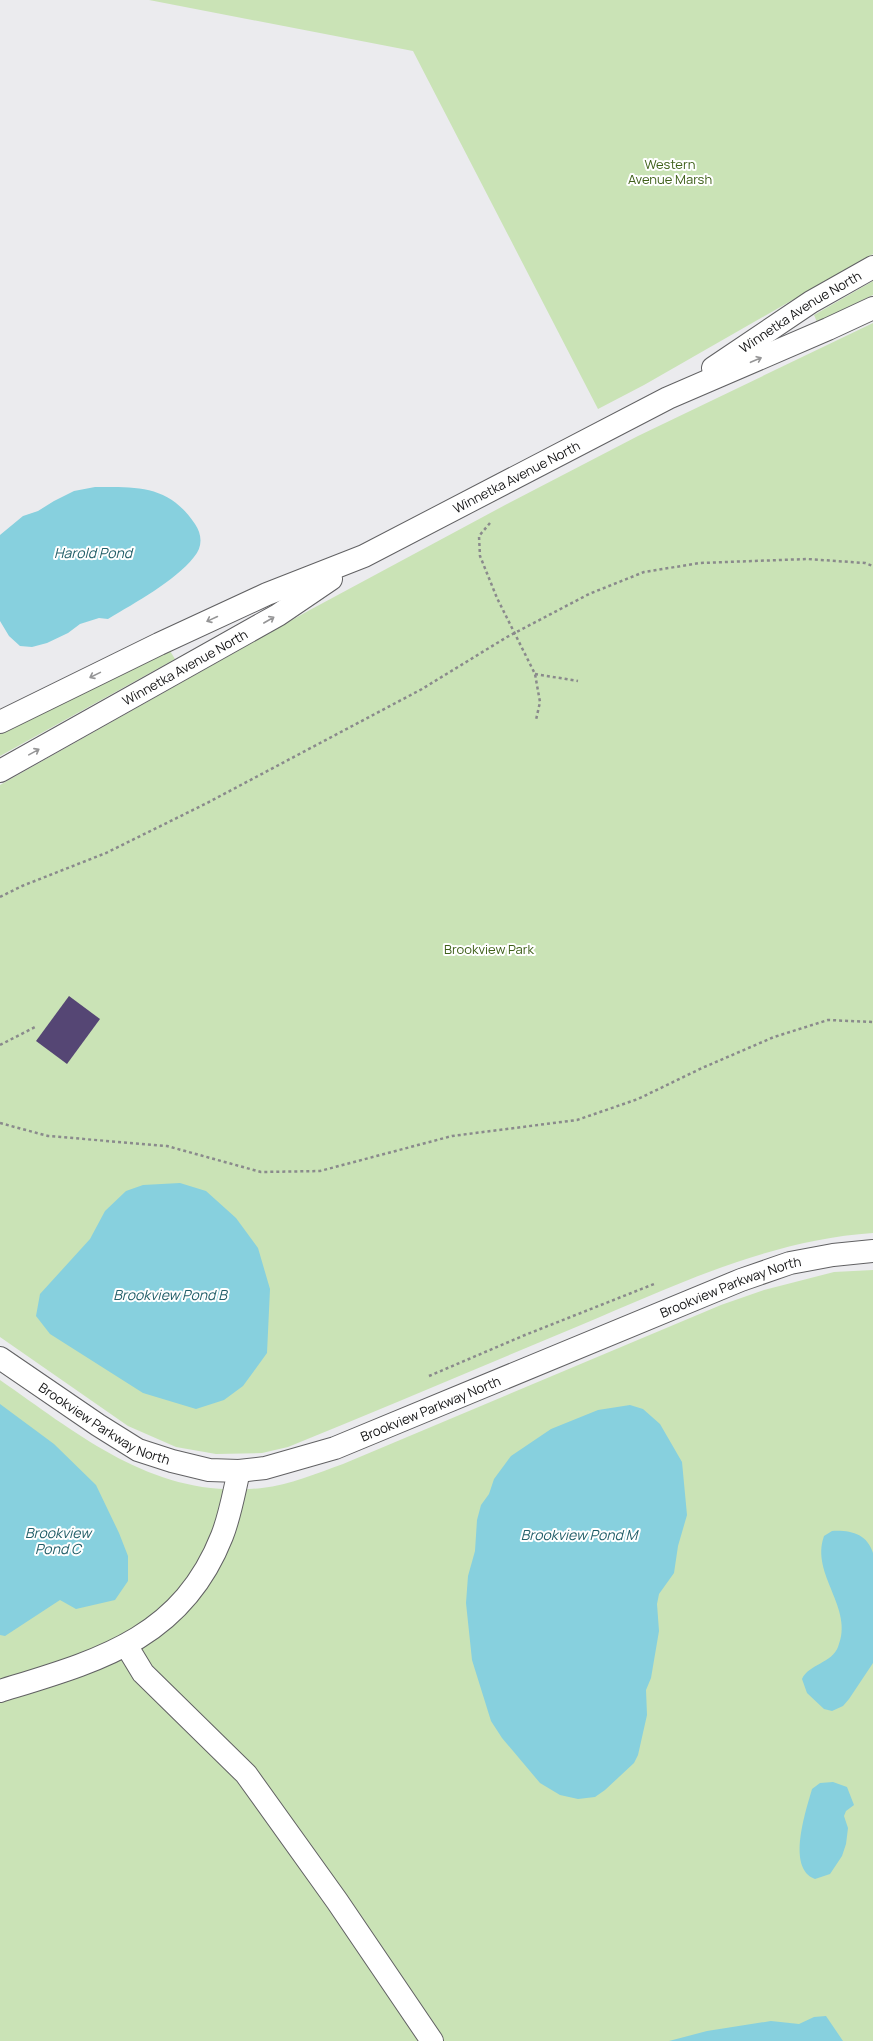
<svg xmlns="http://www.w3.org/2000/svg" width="873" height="2041" viewBox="0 0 873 2041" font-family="Manrope,sans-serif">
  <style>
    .green { fill: #cae3b6 }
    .water { fill: #87d0de }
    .building { fill: #554674 }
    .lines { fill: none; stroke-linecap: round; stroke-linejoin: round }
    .minor-casing { stroke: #616163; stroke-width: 24 }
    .path { stroke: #8a8a8c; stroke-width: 2.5; stroke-dasharray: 3 3; stroke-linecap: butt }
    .minor { stroke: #fff; stroke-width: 22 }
    .oneway { stroke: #959596 }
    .labels { text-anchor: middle; stroke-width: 4; stroke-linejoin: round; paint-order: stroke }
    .park-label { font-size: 13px; fill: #3f601a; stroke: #fff }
    .street-label { font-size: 13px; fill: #141415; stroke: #fff }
    .water-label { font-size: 14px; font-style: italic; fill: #215e68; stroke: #fff }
  </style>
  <rect width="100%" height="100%" fill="#ebebee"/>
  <g class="green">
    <polygon points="149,0 873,0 873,254 644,385 598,409 413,51"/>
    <polygon points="873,281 873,295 817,322 814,315"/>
    <path d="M873,323V1233C769,1240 676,1285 581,1325C483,1366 386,1407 288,1447L262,1453L216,1454L176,1447L128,1426L0,1337V785L308,611L507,504L638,436Z"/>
    <polygon points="170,651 175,659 0,756 0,734"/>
    <path d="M873,1270V2041H0V1380C82,1437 156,1500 262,1488C290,1485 317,1473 343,1464L721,1305L764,1290L834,1272Z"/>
  </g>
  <g class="water">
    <path d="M95,487C138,487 169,485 195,524C202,534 203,547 194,557C174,582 136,602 108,619L99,618L80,624L68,633L47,643L32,647L20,646L9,636L0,621V535L23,516L38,511L54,501L74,491Z"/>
    <polygon points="180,1183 206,1191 236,1218 258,1248 270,1289 267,1353 243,1386 224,1400 196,1409 143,1393 50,1334 36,1316 40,1294 90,1239 105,1211 126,1191 143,1185"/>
    <polygon points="0,1404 54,1444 96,1485 119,1533 128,1556 128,1581 115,1600 76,1609 60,1600 5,1636 0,1635"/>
    <polygon points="630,1405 643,1409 660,1424 682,1462 687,1515 678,1546 674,1573 659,1594 657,1604 659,1631 651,1678 646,1690 647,1715 638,1755 634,1763 605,1790 595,1797 578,1799 560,1795 540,1783 502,1738 491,1721 472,1660 466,1603 468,1576 475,1551 477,1520 481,1505 489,1494 494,1479 511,1456 551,1429 598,1410"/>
    <path d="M832,1531C851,1530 867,1534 873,1553V1663L849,1699L843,1706L832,1711L824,1709L807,1693L802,1679C809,1664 832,1663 838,1647C855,1608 810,1575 824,1536Z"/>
    <path d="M833,1782L847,1787L854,1805L846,1811L844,1816L848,1828L846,1844L842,1856L830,1874L815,1879C786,1868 806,1811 812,1789L820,1783Z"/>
    <polygon points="826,2016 843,2041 669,2041 707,2031 771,2021 799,2024 814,2017"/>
  </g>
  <polygon class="building" points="69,996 100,1019 67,1064 36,1041"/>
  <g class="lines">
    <defs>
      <g id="minor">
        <path id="s1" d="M713,368L811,302L873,267"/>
        <path id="s2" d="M0,722L159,644L267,594L364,556L668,398L828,329L873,308"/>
        <path id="s3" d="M0,771L278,615L331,579"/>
        <path id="s4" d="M0,1358L98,1425L138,1450L172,1461L209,1470L239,1471L265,1468L335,1448L741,1280L790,1263L833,1255L873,1251"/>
        <polyline points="126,1645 143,1673 246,1774 337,1901 432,2041"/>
        <path d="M0,1691C97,1661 181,1640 222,1536C230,1516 234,1492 239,1471"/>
      </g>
    </defs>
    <use href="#minor" class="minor-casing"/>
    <g class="path">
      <polyline points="490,523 479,536 480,556 497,598 535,674 540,702 536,720"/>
      <polyline points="535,674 578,681"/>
      <polyline points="0,897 22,886 106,853 207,803 422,689 507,637 589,594 644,572 700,563 807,559 865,563 873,566"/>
      <polyline points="0,1045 35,1027"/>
      <polyline points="0,1123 48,1136 167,1146 261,1172 320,1171 452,1136 577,1120 638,1099 702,1068 774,1037 828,1020 873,1022"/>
      <polyline points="429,1376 525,1335 654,1284"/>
    </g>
    <use href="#minor" class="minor"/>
  </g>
  <defs><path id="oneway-shaft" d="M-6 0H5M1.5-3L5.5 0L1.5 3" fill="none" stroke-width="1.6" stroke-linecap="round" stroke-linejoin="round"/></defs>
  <g class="oneway">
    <use href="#oneway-shaft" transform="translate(756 360) rotate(-23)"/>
    <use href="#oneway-shaft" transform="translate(212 619) rotate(155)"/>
    <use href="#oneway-shaft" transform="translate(269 620) rotate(-30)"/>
    <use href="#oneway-shaft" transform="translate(95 675) rotate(154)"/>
    <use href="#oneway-shaft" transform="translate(34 752) rotate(-29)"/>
  </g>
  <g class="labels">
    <g class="park-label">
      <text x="670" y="169">Western<tspan x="670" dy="15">Avenue Marsh</tspan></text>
      <text x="489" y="954">Brookview Park</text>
    </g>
    <g class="street-label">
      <text dy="5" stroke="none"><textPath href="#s1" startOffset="104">Winnetka Avenue North</textPath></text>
      <text dy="5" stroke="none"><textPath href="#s2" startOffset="572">Winnetka Avenue North</textPath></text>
      <text dy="5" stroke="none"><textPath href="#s3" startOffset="212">Winnetka Avenue North</textPath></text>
      <text dy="5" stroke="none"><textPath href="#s4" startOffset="796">Brookview Parkway North</textPath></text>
      <text dy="5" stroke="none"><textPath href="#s4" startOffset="472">Brookview Parkway North</textPath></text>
      <text dy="5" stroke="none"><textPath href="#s4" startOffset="124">Brookview Parkway North</textPath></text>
    </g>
    <g class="water-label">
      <text x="93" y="558">Harold Pond</text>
      <text x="170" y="1300">Brookview Pond B</text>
      <text x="58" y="1538">Brookview<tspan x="58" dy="16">Pond C</tspan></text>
      <text x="579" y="1540">Brookview Pond M</text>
    </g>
  </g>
</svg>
